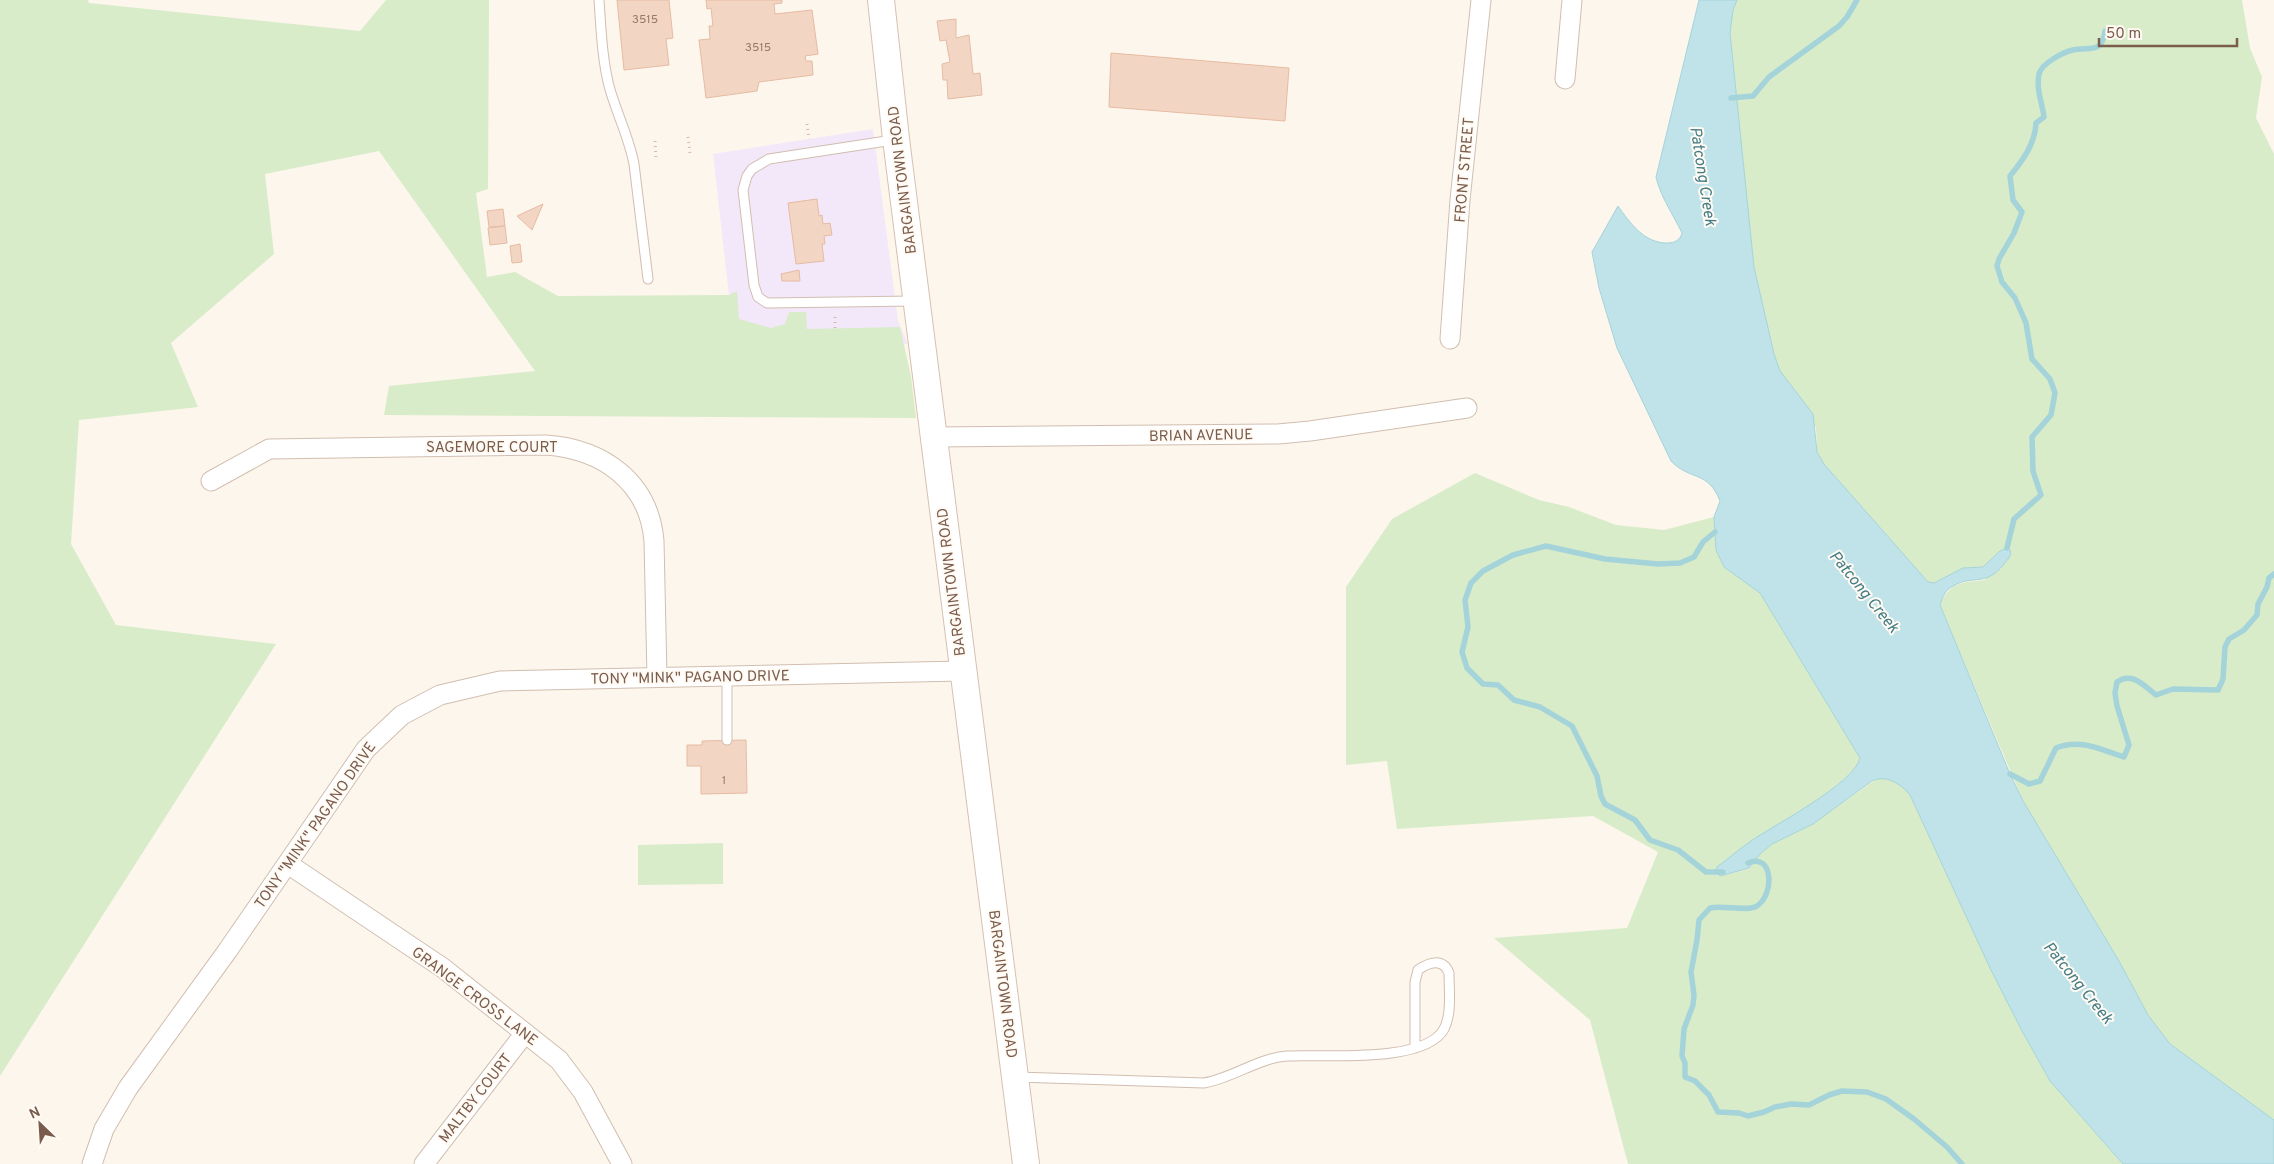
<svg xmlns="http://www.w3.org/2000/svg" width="2274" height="1164" viewBox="0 0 2274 1164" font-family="Overpass,sans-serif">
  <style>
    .education { fill: #f3e8fa }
    .green { fill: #d8ecc9 }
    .water { fill: #bfe3e8; stroke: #a5d3da }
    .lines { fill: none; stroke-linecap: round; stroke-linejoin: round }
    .stream { stroke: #a5d3da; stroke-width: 5.5 }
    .building { fill: #f3d5c3; stroke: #e6bba3 }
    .service-casing { stroke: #d1beb0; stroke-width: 11 }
    .minor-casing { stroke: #d1beb0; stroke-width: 21 }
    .secondary-casing { stroke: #d6c0b0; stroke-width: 28 }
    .path { stroke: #d9b8a5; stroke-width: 3; stroke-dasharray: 1 4; stroke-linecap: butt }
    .service { stroke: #fff; stroke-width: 9 }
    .minor { stroke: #fff; stroke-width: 19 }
    .secondary { stroke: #fff; stroke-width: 26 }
    .labels { text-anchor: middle; stroke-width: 4; stroke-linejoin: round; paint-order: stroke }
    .number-label { font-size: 12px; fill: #987a6a }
    .street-label { font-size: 15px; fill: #7a5c4d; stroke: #fffaf3 }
    .water-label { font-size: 16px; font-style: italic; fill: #437c86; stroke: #fffaf3 }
  </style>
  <rect width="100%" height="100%" fill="#fdf6ec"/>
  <polygon class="education" points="873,129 898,321 908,344 737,366 713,154"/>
  <g class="green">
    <polygon points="0,0 88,0 89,3 360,31 386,0 489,0 488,189 476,193 487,277 515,272 558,296 729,295 737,291 739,319 771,328 785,324 789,312 806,312 807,329 900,327 911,376 916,418 384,415 389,386 535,371 379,151 265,174 274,254 171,343 198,407 79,420 71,544 116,625 276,644 0,1076"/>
    <path d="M1737,0H2242L2250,48L2262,77L2256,118L2274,154V1120L2170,1044L2148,1015L2119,961L2023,801L1940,605C1951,581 1960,583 1985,580L2003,549L1983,567L1963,568L1934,583L1928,582L1824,464L1817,452L1816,428L1780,371L1774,354L1754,267L1730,33L1733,10Z"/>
    <path d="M1475,473L1539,500L1569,507L1616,525L1664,530L1714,517L1716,550L1724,567L1760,593L1860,758C1854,783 1775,826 1751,841C1739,849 1727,861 1716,871L1720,876L1749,869L1760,854L1772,844L1813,824L1878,778C1891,778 1902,785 1910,795L1990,968L2022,1031L2050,1081L2123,1164H1628L1590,1020L1494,938L1627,928L1658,852L1593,816L1397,829L1387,761L1346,765V587L1392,519Z"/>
    <polygon points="723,843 723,884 638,885 638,845"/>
  </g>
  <path class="water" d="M1699,0H1737L1733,10L1730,33L1754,267L1774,354L1780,371L1813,414L1817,452L1824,464L1928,582L1934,583L1963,568L1983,567L2000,551L2007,548L2010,550C2012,556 2008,559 2004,564C1985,588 1973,574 1953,586C1945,590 1943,597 1940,605L2010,774L2023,801L2119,961L2148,1015L2170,1044L2274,1120V1164H2123L2050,1081L2022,1031L1990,968L1910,795C1901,784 1886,774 1872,781L1813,824L1772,844L1760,854L1749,868L1720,876L1716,871L1717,867C1728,859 1739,849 1751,841C1774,825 1854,784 1860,758L1760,593L1724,567L1716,550L1714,517L1720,501C1708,470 1690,481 1671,461L1617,348L1599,288L1592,252L1618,206C1630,223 1644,243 1667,243C1675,243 1680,240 1682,233C1673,214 1661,198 1656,177Z"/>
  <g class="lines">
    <g class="stream">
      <polyline points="1731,98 1753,96 1769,77 1839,26 1847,17 1857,0"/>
      <polyline points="1715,532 1703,542 1694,557 1680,563 1658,564 1605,559 1546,546 1513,555 1483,571 1471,583 1465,600 1468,627 1462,652 1467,668 1483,684 1498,685 1514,700 1540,707 1572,726 1597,776 1601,796 1605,804 1635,820 1650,840 1678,850 1706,872 1723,872"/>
      <path d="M2007,548L2014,519L2041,495L2033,471L2032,437L2051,415L2055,393L2050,379L2032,359L2026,323L2015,298L2002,282L1997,266L1999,259L2014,233L2022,212L2013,200L2010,176C2023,160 2035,144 2036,123L2044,117C2042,102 2036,90 2039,74C2041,64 2063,52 2073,50C2089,46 2102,55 2105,31"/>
      <path d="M2010,774L2029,784L2040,781L2056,748C2080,738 2101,750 2124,757L2129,745L2117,706L2115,693L2117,682C2132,671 2144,686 2156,695L2173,689L2218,690L2223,679L2225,647L2229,639L2244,630L2257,615L2258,604L2267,587L2269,578L2274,574"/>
      <path d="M1748,863C1773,852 1775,894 1757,906C1748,912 1722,905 1710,908L1699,920L1697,940L1691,972L1694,995L1693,1005L1684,1029L1682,1056L1685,1063V1077L1695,1081L1709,1095L1718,1112L1739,1113L1748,1116L1764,1112L1775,1107L1791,1104L1809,1105L1829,1095L1842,1091L1867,1092L1886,1099L1914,1119L1947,1147L1962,1164"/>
    </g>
  </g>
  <g class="building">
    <polygon points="617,0 669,0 673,38 666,39 669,65 624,70"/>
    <polygon points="706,0 782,0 782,3 774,4 775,14 812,10 818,54 805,56 806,61 812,61 813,75 759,82 757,91 706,98 699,40 710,39 709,26 713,26 711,8 707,9"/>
    <polygon points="956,19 956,38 969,35 973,74 980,73 982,95 948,99 947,80 943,80 942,64 950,62 946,40 940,41 937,21"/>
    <polygon points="1111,53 1289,68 1285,121 1109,107"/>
    <polygon points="817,199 819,216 822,215 823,224 830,223 832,235 824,236 825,244 822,244 824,261 796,264 788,203"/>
    <polygon points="543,204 532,230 517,216"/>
    <polygon points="503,209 505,226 489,227 487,211"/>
    <polygon points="505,226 507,243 490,245 488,228"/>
    <polygon points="520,244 522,262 512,263 510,246"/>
    <polygon points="799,270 800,281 782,281 781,274"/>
    <polygon points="746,740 747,793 701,794 701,766 687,766 687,745 702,745 702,741"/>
  </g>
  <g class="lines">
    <defs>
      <g id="service">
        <path d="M599,0C601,28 602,58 609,86C616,112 629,137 634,164L648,279"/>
        <polyline points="893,140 769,159 752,169 747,176 743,190 754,285 758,297 767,303 914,301"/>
        <polyline points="727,740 727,676"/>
        <path d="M1017,1077L1204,1083C1233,1078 1258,1058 1287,1056C1322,1054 1425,1064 1444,1029C1452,1014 1449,990 1449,973C1443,958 1429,962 1418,970L1415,982V1048"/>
      </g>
      <g id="minor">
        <polyline points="1565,79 1572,0"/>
        <polyline points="1450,339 1460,200 1481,0"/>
        <polyline points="933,437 1278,434 1310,431 1467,408"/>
        <path d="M211,481L269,449L546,445C603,449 649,482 654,541L657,677"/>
        <polyline points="288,864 443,968 559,1060 583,1092 622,1164"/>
        <polyline points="92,1164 104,1129 128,1088 228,950 366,749 402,715 440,695 500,681 962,671"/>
        <polyline points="424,1164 525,1033"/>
      </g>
      <polyline id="secondary" points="881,0 896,139 1026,1164"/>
    </defs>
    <use href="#service" class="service-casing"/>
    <use href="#minor" class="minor-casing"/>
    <use href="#secondary" class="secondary-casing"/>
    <g class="path">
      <polyline points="807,124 809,139"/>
      <polyline points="688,137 690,153"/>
      <polyline points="655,141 656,158"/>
      <polyline points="835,328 835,314"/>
    </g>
    <use href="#service" class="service"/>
    <use href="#minor" class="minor"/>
    <use href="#secondary" class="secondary"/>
  </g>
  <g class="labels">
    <g class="number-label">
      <text x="645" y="23">3515</text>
      <text x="758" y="51">3515</text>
      <text x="724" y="784">1</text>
    </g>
    <g class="street-label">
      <text transform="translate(1464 170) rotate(-85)" y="5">FRONT STREET</text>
      <text transform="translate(902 180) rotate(-97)" y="5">BARGAINTOWN ROAD</text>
      <text transform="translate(1201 435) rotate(-1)" y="5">BRIAN AVENUE</text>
      <text x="492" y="452">SAGEMORE COURT</text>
      <text transform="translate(951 582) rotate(-97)" y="5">BARGAINTOWN ROAD</text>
      <text transform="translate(690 677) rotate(-1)" y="5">TONY "MINK" PAGANO DRIVE</text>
      <text transform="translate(315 825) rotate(-55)" y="5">TONY "MINK" PAGANO DRIVE</text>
      <text transform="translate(1003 984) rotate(83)" y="5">BARGAINTOWN ROAD</text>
      <text transform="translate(475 996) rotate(37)" y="5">GRANGE CROSS LANE</text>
      <text transform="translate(475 1098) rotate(-52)" y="5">MALTBY COURT</text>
    </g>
    <g class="water-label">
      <text transform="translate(1704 176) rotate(81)" y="6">Patcong Creek</text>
      <text transform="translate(1865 591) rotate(51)" y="6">Patcong Creek</text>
      <text transform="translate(2079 982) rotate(51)" y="6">Patcong Creek</text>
    </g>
  </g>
  <g transform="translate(40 1124) rotate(335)" stroke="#fffaf3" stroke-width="4" paint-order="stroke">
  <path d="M0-4L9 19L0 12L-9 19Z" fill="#7a5c4d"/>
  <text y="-8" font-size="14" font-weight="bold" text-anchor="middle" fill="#7a5c4d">N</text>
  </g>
  <path d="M2099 38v8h138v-8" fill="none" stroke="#7a5c4d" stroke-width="2.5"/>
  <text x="2106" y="38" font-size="15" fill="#7a5c4d" stroke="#fffaf3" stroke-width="4" paint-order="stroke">50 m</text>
</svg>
